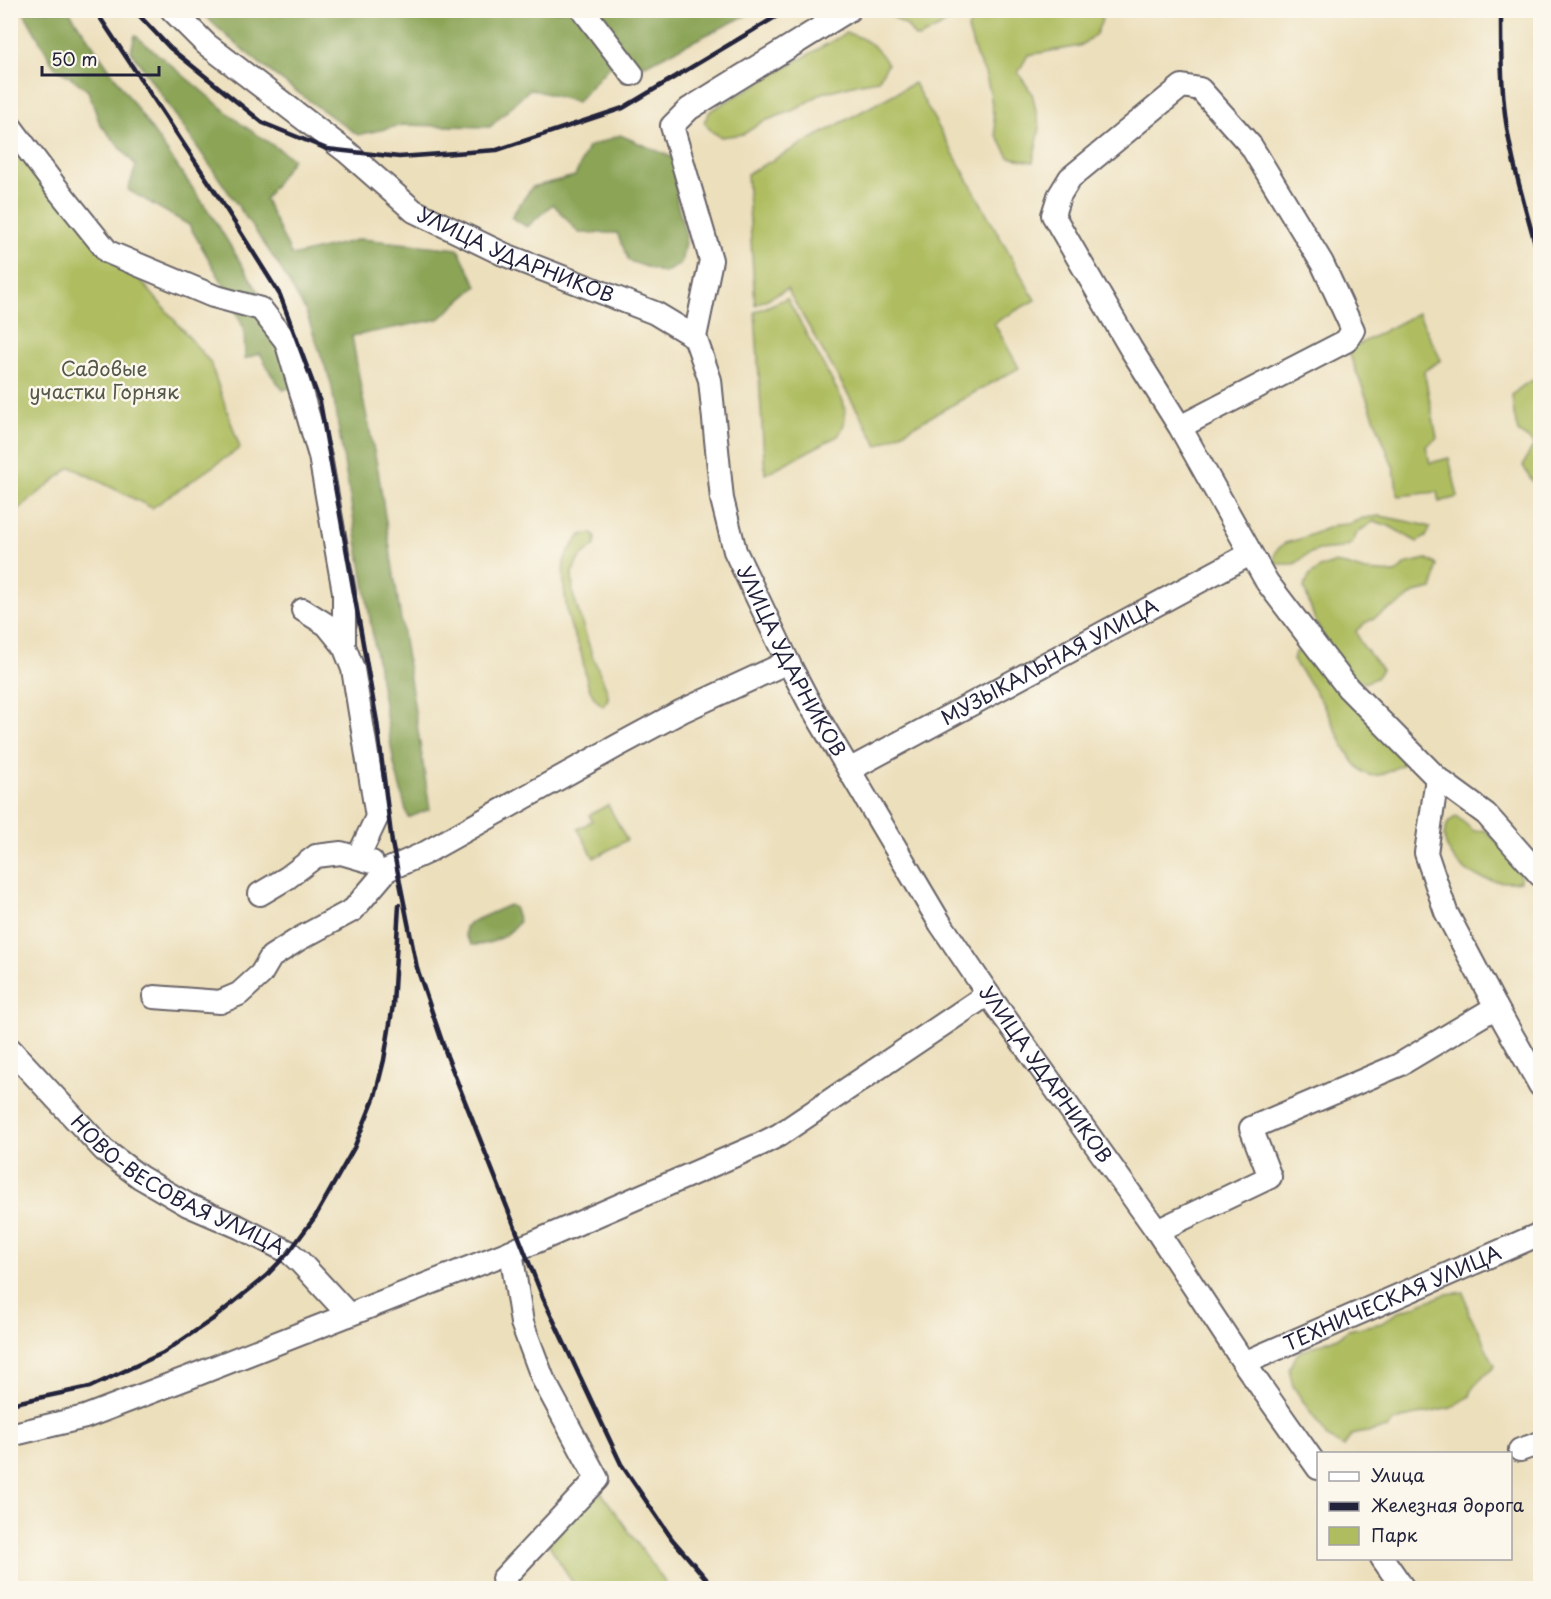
<svg xmlns="http://www.w3.org/2000/svg" width="1551" height="1599" viewBox="0 0 1551 1599" font-family="'Playpen Sans',sans-serif">
  <style>
    .green { fill: #afbd60; stroke: #68704e; stroke-width: 1.5 }
    .forest { fill: #8ba456; stroke: #566348; stroke-width: 1.5 }
    .lines { fill: none; stroke-linecap: round; stroke-linejoin: round }
    .minor-casing { stroke: #696468; stroke-width: 26 }
    .minor { stroke: #fff; stroke-width: 22 }
    .rail { stroke: #22223b; stroke-width: 4.5 }
    .labels { text-anchor: middle; stroke-width: 5; stroke-linejoin: round; paint-order: stroke }
    .street-label { font-size: 20px; fill: #22223b; stroke: #fbf7ec }
    .park-label { font-size: 20px; fill: #535848; stroke: #fbf7ec }
  </style>
  <rect width="100%" height="100%" fill="#fbf7ec"/>
  <filter id="ink" filterUnits="userSpaceOnUse"><feTurbulence type="fractalNoise" baseFrequency=".0167" numOctaves="2"/><feDisplacementMap in="SourceGraphic" scale="12" xChannelSelector="R" yChannelSelector="G"/><feConvolveMatrix kernelMatrix="1 2 1 2 8 2 1 2 1" color-interpolation-filters="sRGB"/></filter>
  <filter id="wash" filterUnits="userSpaceOnUse"><feTurbulence type="fractalNoise" baseFrequency=".008" numOctaves="4" result="noise"/><feDisplacementMap in="SourceGraphic" scale="24" xChannelSelector="R" yChannelSelector="G"/><feGaussianBlur stdDeviation="1.35" result="paint"/><feColorMatrix in="noise" values="0 0 0 0 0 0 0 0 0 0 0 0 0 0 0 0 0 1.4 0 .05"/><feComposite in="paint" operator="in"/></filter>
  <g filter="url(#wash)">
    <rect width="100%" height="100%" fill="#ecdfbc"/>
    <g class="green">
      <polygon points="991,10 1027,13 1034,10 1090,10 1099,12 1102,20 1096,34 1080,46 1028,55 1018,73 1032,93 1040,128 1033,162 1009,157 996,134 990,92 985,73 976,56 968,29 976,12"/>
      <polygon points="883,11 962,10 962,11 940,27 919,38 915,37 906,25"/>
      <path d="M846,33C866,37 878,48 888,64L878,80L861,83L822,93L797,109L762,122L744,134L721,137L711,131L704,122L710,111Z"/>
      <polygon points="914,83 1035,300 994,323 1019,368 878,446 787,289 755,305 747,174"/>
      <polygon points="10,133 35,156 210,362 240,448 152,508 71,467 11,515"/>
      <path d="M787,298L843,401C847,414 846,425 838,436L765,474L755,312Z"/>
      <polygon points="1418,313 1441,360 1424,371 1437,438 1426,446 1430,463 1449,458 1458,497 1439,502 1437,492 1398,496 1394,469 1348,350"/>
      <path d="M1540,378V494L1523,466L1529,453L1535,444L1518,432L1514,414L1512,395C1520,387 1529,380 1540,378Z"/>
      <polygon points="1380,516 1420,524 1430,527 1426,537 1417,542 1389,526 1374,521 1357,533 1352,544 1341,548 1319,550 1308,554 1295,564 1275,564 1275,554 1278,549 1285,543 1300,539 1335,525 1349,524 1363,518"/>
      <path d="M592,533L596,538L595,545L578,560L572,573L573,594L592,655L605,685L608,694V699L603,706C586,694 586,675 582,657C580,646 574,637 571,627C566,613 562,577 564,562C566,551 575,544 581,535Z"/>
      <polygon points="1427,559 1437,565 1435,579 1432,589 1414,593 1403,602 1365,623 1356,631 1360,642 1382,670 1376,678 1364,683 1352,674 1331,650 1329,645 1316,623 1304,588 1309,576 1320,568 1333,563 1346,565 1365,571 1395,573 1408,563"/>
      <path d="M1302,651L1315,656L1399,754L1403,764C1394,769 1380,778 1369,775C1349,768 1334,723 1324,706C1315,690 1303,675 1293,660L1295,652Z"/>
      <polygon points="608,805 627,840 594,858 578,829 592,821 589,815"/>
      <path d="M1456,816L1474,831L1485,830C1497,843 1522,862 1520,881C1507,883 1491,881 1478,877C1460,871 1434,842 1449,822C1451,820 1454,818 1456,816Z"/>
      <polygon points="1464,1292 1469,1314 1480,1332 1485,1346 1495,1365 1473,1387 1470,1396 1451,1408 1412,1416 1393,1422 1388,1428 1351,1435 1344,1447 1327,1438 1322,1428 1310,1412 1293,1386 1289,1369 1298,1353 1340,1336 1348,1330 1382,1323 1396,1313 1446,1294"/>
      <polygon points="601,1492 669,1588 576,1588 548,1543"/>
    </g>
    <g class="forest">
      <polygon points="23,11 69,11 214,219 275,319 292,387 283,390 271,374 260,353 245,359 244,329 222,282 189,225 128,190 136,166 100,124 88,91 72,78 55,68"/>
      <path d="M200,11H755L645,65L614,61L577,102L530,89L490,127L403,125L358,135C303,97 248,58 200,11Z"/>
      <polygon points="135,35 240,123 293,159 265,199 292,256 361,239 458,249 477,286 439,319 352,336 362,394 378,470 430,809 408,818 394,764 331,383 305,310 278,264 131,51"/>
      <polygon points="620,135 674,158 677,202 686,236 681,264 664,273 629,261 617,233 579,233 553,204 527,227 511,217 532,187 575,176 588,147"/>
      <path d="M509,905L514,907L519,921C510,936 489,946 472,945L465,935V927L471,922Z"/>
    </g>
  </g>
  <g filter="url(#ink)">
    <g class="lines">
      <defs>
        <g id="minor">
          <path id="s1" d="M172,10L206,44L347,152L414,211L503,254L655,313L695,337L710,380L722,499L735,551L788,662L810,704L940,923L988,994L1157,1231L1244,1363L1318,1468"/>
          <polyline points="583,10 632,74"/>
          <polyline points="10,126 55,186 108,252 213,296 261,309 286,341 320,456 344,592 344,646"/>
          <polyline points="695,337 711,260 672,126 689,109 849,10"/>
          <polyline points="1180,427 1346,341 1353,330 1322,263 1251,146 1200,89 1182,86 1070,178 1059,196 1053,215 1131,349 1180,427 1267,582 1348,688 1437,778 1486,814 1540,875"/>
          <polyline points="303,610 327,625 344,646 353,669 377,817 358,857"/>
          <path id="s2" d="M849,770L1250,554"/>
          <polyline points="1437,778 1426,853 1446,912 1496,1007 1540,1085"/>
          <polyline points="260,894 287,878 316,856 341,853 372,862"/>
          <polyline points="154,997 220,1002 239,994 261,974 271,957 299,939 353,910 387,870 425,853 617,746 682,711 788,662"/>
          <path id="s3" d="M10,1049L104,1150L140,1177L188,1205L239,1227L289,1252L300,1262L349,1315"/>
          <polyline points="1157,1231 1270,1177 1251,1128 1399,1065 1496,1007"/>
          <path id="s4" d="M1244,1363L1540,1234"/>
          <polyline points="10,1435 85,1417 190,1377 535,1242 761,1144 779,1135 988,994"/>
          <polyline points="1520,1450 1540,1443"/>
          <polyline points="1382,1558 1403,1588"/>
          <polyline points="509,1588 503,1579 597,1479 543,1379 522,1323 511,1251"/>
        </g>
      </defs>
      <use href="#minor" class="minor-casing"/>
      <use href="#minor" class="minor"/>
      <g class="rail">
        <polyline points="95,10 216,193 280,295 320,402 377,722 392,843 417,968 447,1056 543,1298 621,1464 672,1539 714,1588"/>
        <polyline points="134,10 170,48 263,123 327,149 399,157 497,150 623,108 787,10"/>
        <path d="M1501,10C1501,48 1501,85 1506,122C1513,169 1528,216 1540,262"/>
        <polyline points="10,1404 90,1387 163,1353 213,1319 266,1276 289,1252 315,1217 354,1148 375,1096 384,1060 393,1005 399,905"/>
      </g>
    </g>
  </g>
  <g class="labels">
    <g class="street-label">
      <text dy="7" stroke="none"><textPath href="#s1" startOffset="426">УЛИЦА УДАРНИКОВ</textPath></text>
      <text dy="7" stroke="none"><textPath href="#s1" startOffset="966">УЛИЦА УДАРНИКОВ</textPath></text>
      <text dy="7" stroke="none"><textPath href="#s2" startOffset="228">МУЗЫКАЛЬНАЯ УЛИЦА</textPath></text>
      <text dy="7" stroke="none"><textPath href="#s1" startOffset="1452">УЛИЦА УДАРНИКОВ</textPath></text>
      <text dy="7" stroke="none"><textPath href="#s3" startOffset="219">НОВО-ВЕСОВАЯ УЛИЦА</textPath></text>
      <text dy="7" stroke="none"><textPath href="#s4" startOffset="162">ТЕХНИЧЕСКАЯ УЛИЦА</textPath></text>
    </g>
    <g class="park-label">
      <text x="104" y="376">Садовые<tspan x="104" dy="23">участки Горняк</tspan></text>
    </g>
  </g>
  <rect width="1551" height="1599" fill="none" stroke="#fbf7ec" stroke-width="36"/>
  <rect x="1317" y="1452" width="195" height="108" fill="#fbf7ec" stroke="#a4a2a5" stroke-width="1.5"/>
  <rect x="1329" y="1472" width="30" height="9" fill="#ffffff" stroke="#a4a2a5" stroke-width="1.5"/>
  <text x="1371" y="1482" font-size="18" fill="#22223b">Улица</text>
  <rect x="1329" y="1502" width="30" height="9" fill="#22223b" stroke="#a4a2a5" stroke-width="1.5"/>
  <text x="1371" y="1512" font-size="18" fill="#22223b">Железная дорога</text>
  <rect x="1329" y="1527" width="30" height="18" fill="#afbd60" stroke="#a4a2a5" stroke-width="1.5"/>
  <text x="1371" y="1542" font-size="18" fill="#22223b">Парк</text>
  <path d="M42 66v9h117v-9" fill="none" stroke="#22223b" stroke-width="3"/>
  <text x="51" y="66" font-size="18" fill="#22223b" stroke="#fbf7ec" stroke-width="4.5" paint-order="stroke">50 m</text>
</svg>
